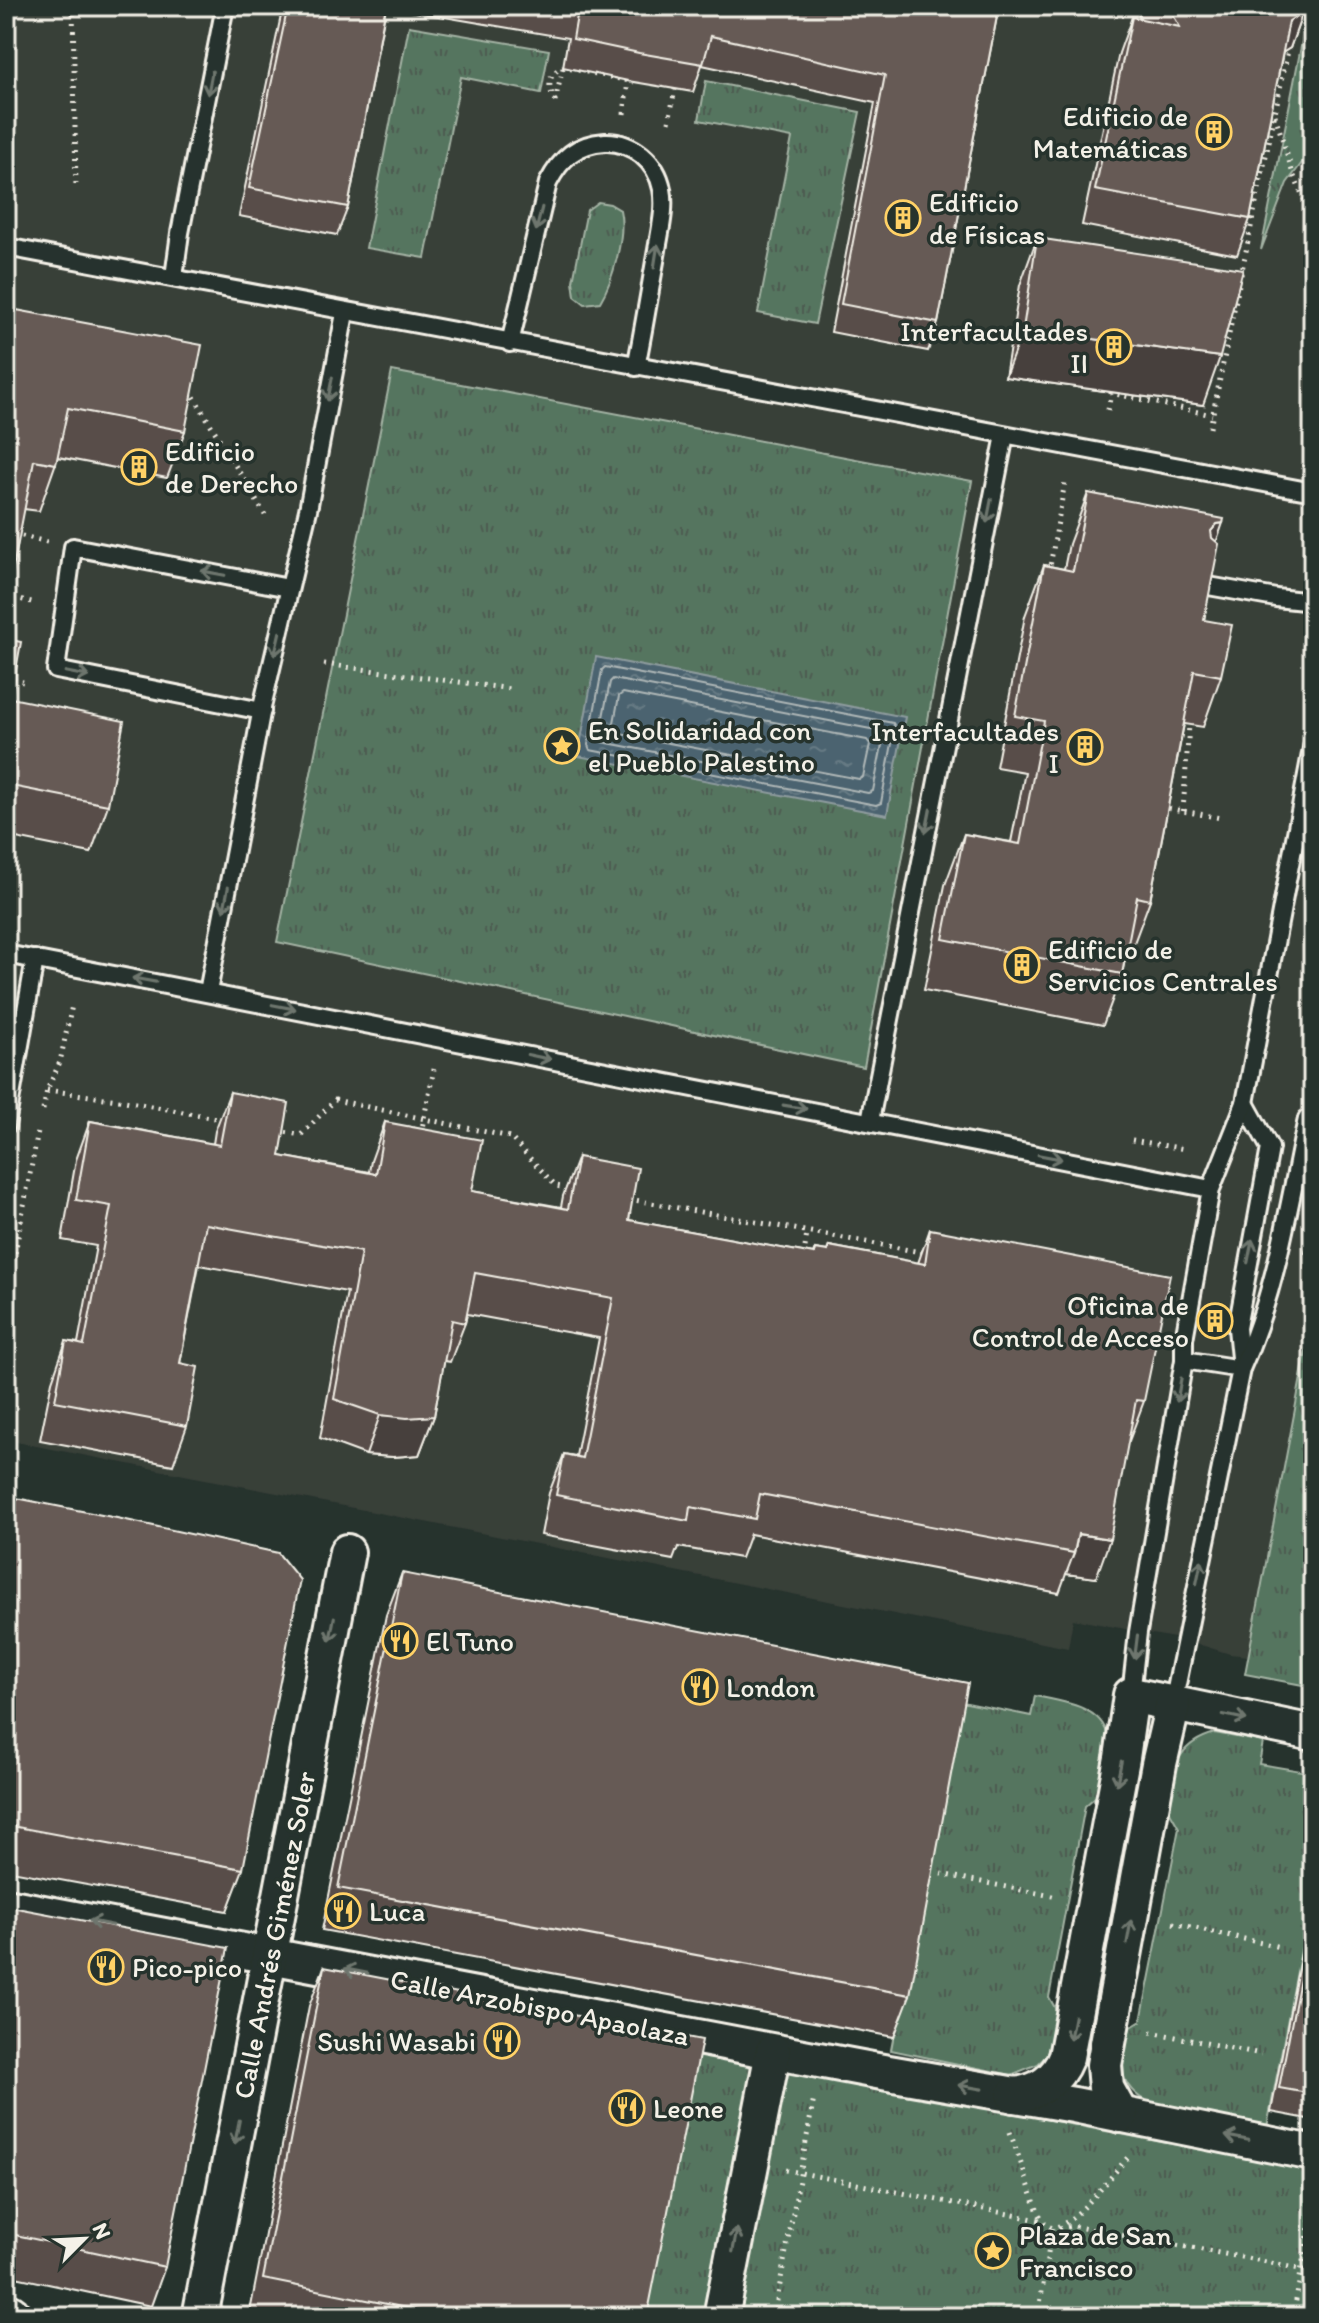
<svg xmlns="http://www.w3.org/2000/svg" width="1319" height="2323" viewBox="0 0 1319 2323" font-family="Itim,sans-serif">
  <style>
    .built { fill: #393f39 }
    .grass { fill: url(#grass-tufts); stroke: #a4b3a4; stroke-width: 2 }
    .water { fill: url(#water-ripples); stroke: #8f9c9f; stroke-width: 2 }
    .lines { fill: none; stroke-linecap: round; stroke-linejoin: round }
    .shore { stroke: #b0b8b8; stroke-width: 2 }
    .service-casing { stroke: #f4f1e8; stroke-width: 22 }
    .minor-casing { stroke: #f4f1e8; stroke-width: 40 }
    .primary-casing { stroke: #f4f1e8; stroke-width: 50 }
    .path { stroke: #f4f1e8; stroke-width: 5; stroke-dasharray: 2 6; stroke-linecap: butt }
    .service { stroke: #26332d; stroke-width: 16 }
    .minor { stroke: #26332d; stroke-width: 34 }
    .primary { stroke: #26332d; stroke-width: 44 }
    .wall { fill: #584d49; stroke: #f4f1e8; stroke-width: 2 }
    .shaded-wall { fill: #473f3c; stroke: #f4f1e8; stroke-width: 2 }
    .building { fill: #665a55; stroke: #f4f1e8; stroke-width: 2 }
    .oneway { stroke: #6e766e }
    .labels { text-anchor: middle; stroke-width: 7; stroke-linejoin: round; paint-order: stroke }
    .poi-label { font-size: 28px; fill: #f4f1e8; stroke: #26332d; text-anchor: start }
    .street-label { font-size: 28px; fill: #f4f1e8; stroke: #26332d }
  </style>
  <defs>
    <pattern id="grass-tufts" width="24" height="20" patternUnits="userSpaceOnUse" patternTransform="scale(2)"><rect width="24" height="20" fill="#54755f"/><path d="M3 7l-1-3M5 7V3M7 7l1-3M15 17l-1-3M17 17v-4M19 17l1-3" fill="none" stroke="#4e5c51"/></pattern>
    <pattern id="water-ripples" width="26" height="14" patternUnits="userSpaceOnUse" patternTransform="scale(2)"><rect width="26" height="14" fill="#4b636f"/><path d="M2 4q2-2 4 0t4 0M15 11q2-2 4 0t4 0" fill="none" stroke="#667a84"/></pattern>
  </defs>
  <rect width="100%" height="100%" fill="#26332d"/>
  <filter id="ink" filterUnits="userSpaceOnUse"><feTurbulence type="fractalNoise" baseFrequency=".0125" numOctaves="2"/><feDisplacementMap in="SourceGraphic" scale="16" xChannelSelector="R" yChannelSelector="G"/><feConvolveMatrix kernelMatrix="1 2 1 2 8 2 1 2 1" color-interpolation-filters="sRGB"/></filter>
  <g filter="url(#ink)">
    <polygon class="built" points="6,6 1313,6 1313,1687 1245,1674 1249,1656 1230,1654 1185,1640 1115,1627 1073,1619 1068,1648 6,1440"/>
    <g class="grass">
      <polygon points="1309,6 1313,6 1313,148 1287,183 1261,250"/>
      <polygon points="409,26 549,50 541,93 461,77 425,258 366,248"/>
      <polygon points="706,81 860,112 815,324 758,313 792,138 699,120"/>
      <path d="M598,202L610,204L620,210C626,234 613,281 600,302L585,304L575,296L573,281L587,210Z"/>
      <polygon points="392,371 972,481 864,1067 277,942"/>
      <polygon points="1313,1314 1313,1687 1245,1674"/>
      <path d="M1035,1696C1064,1702 1108,1706 1109,1745C1109,1760 1105,1775 1103,1790L1085,1806L1049,1997L1060,2017L1052,2050L1038,2064L1011,2075L891,2050L957,1701L1031,1716Z"/>
      <path d="M1215,1733L1263,1742L1259,1764L1313,1773V1889L1267,2127L1148,2102C1118,2087 1119,2062 1122,2033L1141,2021L1179,1828L1167,1807C1175,1770 1173,1745 1215,1733Z"/>
      <path d="M696,2051C902,2089 1107,2133 1313,2171V2317H644Z"/>
    </g>
    <polygon class="water" points="596,657 905,717 887,815 578,756"/>
    <g class="lines">
      <g class="shore">
        <polygon points="605,667 893,723 895,727 881,803 876,805 590,750 588,745 602,670"/>
        <polygon points="613,679 881,731 884,735 873,791 868,793 602,742 599,737 610,682"/>
        <polygon points="623,693 867,740 870,744 863,777 859,779 616,733 613,728 619,696"/>
      </g>
      <defs>
        <g id="service">
          <polyline points="6,247 1313,492"/>
          <polyline points="174,277 180,233 225,6"/>
          <path d="M510,343L548,183C561,158 576,144 605,142C632,141 657,162 662,189C666,208 660,231 657,250C650,289 644,328 636,367"/>
          <polyline points="1203,585 1276,598 1313,602"/>
          <polyline points="262,711 56,670 73,547 289,588"/>
          <polyline points="6,954 1211,1189"/>
          <polyline points="208,992 263,703 308,510 345,313"/>
          <polyline points="870,1121 1005,435"/>
          <polyline points="6,1125 35,959"/>
          <polyline points="1184,1360 1241,1369"/>
          <polyline points="1241,1368 1237,1328 1270,1148 1245,1103"/>
          <polyline points="1131,1695 1138,1632 1184,1360 1184,1339 1211,1189 1245,1103 1313,743"/>
          <path d="M1173,1704L1241,1369C1277,1290 1289,1203 1307,1119"/>
        </g>
        <g id="minor">
          <polyline points="6,1906 877,2071 1074,2105 1313,2153"/>
          <path d="M1014,2095C1039,2093 1057,2080 1066,2057L1122,1758L1131,1695L1313,1733"/>
          <polyline points="1121,2115 1106,2088 1104,2065 1159,1764 1173,1704"/>
          <polyline points="200,2317 347,1552"/>
          <polyline points="721,2317 773,2052"/>
        </g>
        <polyline id="primary" points="6,2317 8,2317"/>
      </defs>
      <use href="#service" class="service-casing"/>
      <use href="#minor" class="minor-casing"/>
      <use href="#primary" class="primary-casing"/>
      <g class="path">
        <polyline points="73,6 76,189"/>
        <path d="M555,101C548,87 546,75 563,67L634,82"/>
        <polyline points="555,101 563,68"/>
        <polyline points="624,114 628,81"/>
        <polyline points="1275,115 1293,174 1305,201"/>
        <polyline points="669,122 675,89 672,88"/>
        <polyline points="1241,275 1289,46"/>
        <polyline points="190,390 265,515"/>
        <polyline points="1108,410 1111,393 1212,415"/>
        <polyline points="1210,428 1239,285"/>
        <polyline points="14,534 47,542"/>
        <polyline points="1049,572 1065,482"/>
        <polyline points="6,596 36,603"/>
        <polyline points="324,664 511,689"/>
        <polyline points="6,678 23,682"/>
        <polyline points="974,734 1007,737"/>
        <polyline points="1161,807 1221,818"/>
        <polyline points="1183,811 1189,725"/>
        <polyline points="1113,982 1143,990"/>
        <polyline points="47,1090 125,1101 225,1120"/>
        <polyline points="43,1110 47,1090 60,1062 72,1005"/>
        <polyline points="278,1131 301,1135 335,1100 510,1137 556,1186 572,1189"/>
        <polyline points="421,1133 434,1069"/>
        <polyline points="1132,1140 1185,1149"/>
        <polyline points="629,1199 926,1253"/>
        <polyline points="804,1255 807,1233"/>
        <polyline points="6,1300 38,1132"/>
        <polyline points="941,1874 1057,1897"/>
        <polyline points="1173,1923 1280,1947"/>
        <polyline points="1151,2032 1261,2054"/>
        <polyline points="1010,2132 1038,2212 1045,2224 1052,2228"/>
        <polyline points="786,2170 1039,2220 1045,2224"/>
        <polyline points="1059,2228 1072,2226 1257,2260 1313,2272"/>
        <polyline points="774,2317 814,2098"/>
        <path d="M1038,2317L1052,2228C1076,2225 1113,2173 1130,2155"/>
        <polyline points="1293,2317 1313,2205"/>
      </g>
      <use href="#service" class="service"/>
      <use href="#minor" class="minor"/>
      <use href="#primary" class="primary"/>
    </g>
    <g class="wall">
      <polygon points="283,6 999,6 938,323 928,351 831,332 875,103 702,65 693,92 628,81 563,67 568,38 386,7 348,207 337,235 239,216"/>
      <polygon points="1133,6 1299,6 1303,12 1290,48 1283,52 1250,219 1237,255 1082,225 1119,53 1132,17 1141,19"/>
      <polygon points="1037,238 1203,405 1005,377 1020,285"/>
      <polygon points="6,308 185,431 167,478 58,457 39,511 24,509"/>
      <polygon points="1088,493 1216,542 1204,620 1221,676 1203,727 1184,724 1150,900 1131,951 1127,950 1122,974 1103,1025 924,990 945,885 964,834 1011,842 1025,772 996,767 1025,616 1044,565 1064,569 1069,544"/>
      <polygon points="6,639 11,698 108,805 91,853 6,836"/>
      <polygon points="230,1092 280,1156 369,1172 371,1161 385,1122 472,1191 561,1207 563,1196 578,1157 629,1220 813,1254 815,1249 827,1251 829,1246 918,1263 930,1229 1144,1401 1129,1441 1128,1440 1096,1578 1066,1574 1059,1593 750,1534 741,1558 678,1547 673,1560 541,1535 549,1493 564,1454 576,1456 599,1338 467,1314 465,1323 450,1362 444,1361 434,1416 419,1455 393,1457 366,1455 320,1438 347,1292 199,1265 180,1363 187,1426 173,1465 40,1440 52,1381 66,1341 78,1343 96,1246 62,1240 76,1160 90,1121 213,1144 215,1131"/>
      <polygon points="1313,1208 1313,1255 1305,1253"/>
      <polygon points="6,1496 243,1869 227,1911 6,1870"/>
      <polygon points="402,1573 910,1995 894,2037 322,1930 386,1615"/>
      <polygon points="1313,1890 1313,2120 1271,2112"/>
      <polygon points="6,1906 165,2267 151,2306 6,2275"/>
      <polygon points="324,1967 647,2317 249,2317 309,2006"/>
    </g>
    <g class="shaded-wall">
      <polygon points="1303,12 1290,48 1276,57 1289,21"/>
      <polygon points="1023,329 1220,357 1203,405 1005,377"/>
      <polygon points="1223,523 1205,574 1211,531 1217,524"/>
      <polygon points="380,1415 434,1416 419,1455 393,1457 366,1455"/>
      <polygon points="1078,1534 1110,1539 1096,1578 1066,1574 1074,1553"/>
    </g>
    <g class="building">
      <polygon points="288,6 386,6 348,207 249,188"/>
      <polygon points="555,6 999,6 938,323 841,304 885,75 711,36 703,64 639,53 573,39 578,10"/>
      <polygon points="1168,6 1299,6 1303,12 1289,21 1250,219 1095,190 1132,17 1180,27"/>
      <polygon points="1037,238 1243,269 1220,357 1023,329"/>
      <polygon points="6,308 202,345 185,431 68,408 56,464 34,460 6,605"/>
      <polygon points="1088,493 1224,519 1223,523 1217,524 1211,531 1212,538 1219,544 1204,620 1232,625 1221,676 1194,671 1150,900 1137,897 1122,974 943,939 964,834 1020,844 1044,721 1015,716 1044,565 1073,571"/>
      <polygon points="6,639 21,642 11,698 124,721 108,805 6,785"/>
      <polygon points="6,984 9,984 6,1001"/>
      <polygon points="230,1092 289,1103 280,1156 376,1174 385,1122 482,1140 472,1191 568,1209 578,1157 638,1168 629,1220 814,1254 815,1249 828,1251 829,1246 925,1264 930,1229 1170,1275 1144,1401 1136,1400 1110,1539 1078,1534 1074,1553 760,1494 755,1519 690,1507 688,1521 556,1495 564,1454 582,1458 613,1298 475,1273 465,1323 452,1320 434,1416 407,1418 380,1415 334,1399 361,1252 206,1224 180,1363 198,1367 187,1426 55,1401 66,1341 84,1345 111,1206 76,1200 90,1121 220,1145"/>
      <polygon points="6,1496 117,1518 278,1553 300,1580 243,1869 6,1825"/>
      <polygon points="402,1573 968,1683 910,1995 338,1888"/>
      <polygon points="6,1906 228,1948 165,2267 6,2233"/>
      <polygon points="1313,1912 1313,2094 1279,2088"/>
      <polygon points="324,1967 702,2040 647,2317 451,2317 263,2279"/>
    </g>
    <defs><path id="oneway-shaft" d="M-6 0H5M1.5-3L5.5 0L1.5 3" fill="none" stroke-width="1.6" stroke-linecap="round" stroke-linejoin="round" transform="scale(2)"/></defs>
    <g class="oneway">
      <use href="#oneway-shaft" transform="translate(210 83) rotate(101)"/>
      <use href="#oneway-shaft" transform="translate(539 219) rotate(104)"/>
      <use href="#oneway-shaft" transform="translate(656 256) rotate(-81)"/>
      <use href="#oneway-shaft" transform="translate(330 389) rotate(101)"/>
      <use href="#oneway-shaft" transform="translate(989 511) rotate(101)"/>
      <use href="#oneway-shaft" transform="translate(213 573) rotate(-169)"/>
      <use href="#oneway-shaft" transform="translate(277 644) rotate(103)"/>
      <use href="#oneway-shaft" transform="translate(77 674) rotate(11)"/>
      <use href="#oneway-shaft" transform="translate(928 821) rotate(101)"/>
      <use href="#oneway-shaft" transform="translate(226 899) rotate(101)"/>
      <use href="#oneway-shaft" transform="translate(144 980) rotate(-170)"/>
      <use href="#oneway-shaft" transform="translate(284 1007) rotate(11)"/>
      <use href="#oneway-shaft" transform="translate(539 1057) rotate(12)"/>
      <use href="#oneway-shaft" transform="translate(795 1107) rotate(9)"/>
      <use href="#oneway-shaft" transform="translate(1050 1157) rotate(11)"/>
      <use href="#oneway-shaft" transform="translate(1250 1251) rotate(-79)"/>
      <use href="#oneway-shaft" transform="translate(1179 1390) rotate(100)"/>
      <use href="#oneway-shaft" transform="translate(1199 1572) rotate(-78)"/>
      <use href="#oneway-shaft" transform="translate(332 1629) rotate(101)"/>
      <use href="#oneway-shaft" transform="translate(1136 1647) rotate(97)"/>
      <use href="#oneway-shaft" transform="translate(1235 1717) rotate(12)"/>
      <use href="#oneway-shaft" transform="translate(1119 1773) rotate(101)"/>
      <use href="#oneway-shaft" transform="translate(101 1923) rotate(-169)"/>
      <use href="#oneway-shaft" transform="translate(1129 1932) rotate(-80)"/>
      <use href="#oneway-shaft" transform="translate(356 1971) rotate(-169)"/>
      <use href="#oneway-shaft" transform="translate(1072 2028) rotate(101)"/>
      <use href="#oneway-shaft" transform="translate(970 2087) rotate(-170)"/>
      <use href="#oneway-shaft" transform="translate(237 2132) rotate(101)"/>
      <use href="#oneway-shaft" transform="translate(1237 2138) rotate(-169)"/>
      <use href="#oneway-shaft" transform="translate(735 2240) rotate(-79)"/>
    </g>
  </g>
  <defs>
    <symbol id="building-ring" viewBox="-11 -11 22 22"><circle r="9.5" fill="#26332d" stroke="#ffd166" stroke-width="1.5"/><path d="M-4-6H4V6H1V3H-1V6H-4ZM-2.5-4.3h1.7v1.8h-1.7ZM.8-4.3h1.7v1.8H.8ZM-2.5-1h1.7V.8h-1.7ZM.8-1h1.7V.8H.8Z" fill="#ffd166"/></symbol>
    <symbol id="sight-ring" viewBox="-11 -11 22 22"><circle r="9.5" fill="#26332d" stroke="#ffd166" stroke-width="1.5"/><path d="M0-6L1.8-2.2L6-1.7L2.9 1.2L3.7 5.4L0 3.3L-3.7 5.4L-2.9 1.2L-6-1.7L-1.8-2.2Z" fill="#ffd166"/></symbol>
    <symbol id="restaurant-ring" viewBox="-11 -11 22 22"><circle r="9.5" fill="#26332d" stroke="#ffd166" stroke-width="1.5"/><path d="M-5-6h1v4h1v-4h1v4h1v-4h1v5L-1.5 .5V6h-2V.5L-5-1ZM5-6V6H3V1.5H1.5Q1.5-4 5-6Z" fill="#ffd166"/></symbol>
  </defs>
  <g fill-rule="evenodd">
    <use href="#building-ring" x="1194" y="112" width="40" height="40"/>
    <use href="#building-ring" x="883" y="198" width="40" height="40"/>
    <use href="#building-ring" x="1094" y="327" width="40" height="40"/>
    <use href="#building-ring" x="119" y="447" width="40" height="40"/>
    <use href="#sight-ring" x="542" y="726" width="40" height="40"/>
    <use href="#building-ring" x="1065" y="727" width="40" height="40"/>
    <use href="#building-ring" x="1002" y="945" width="40" height="40"/>
    <use href="#building-ring" x="1195" y="1301" width="40" height="40"/>
    <use href="#restaurant-ring" x="380" y="1621" width="40" height="40"/>
    <use href="#restaurant-ring" x="680" y="1667" width="40" height="40"/>
    <use href="#restaurant-ring" x="323" y="1891" width="40" height="40"/>
    <use href="#restaurant-ring" x="86" y="1947" width="40" height="40"/>
    <use href="#restaurant-ring" x="482" y="2021" width="40" height="40"/>
    <use href="#restaurant-ring" x="607" y="2088" width="40" height="40"/>
    <use href="#sight-ring" x="973" y="2231" width="40" height="40"/>
  </g>
  <g class="labels">
    <g class="poi-label">
      <text x="1188" y="126" text-anchor="end">Edificio de<tspan x="1188" dy="32">Matemáticas</tspan></text>
      <text x="929" y="212">Edificio<tspan x="929" dy="32">de Físicas</tspan></text>
      <text x="1088" y="341" text-anchor="end">Interfacultades<tspan x="1088" dy="32">II</tspan></text>
      <text x="165" y="461">Edificio<tspan x="165" dy="32">de Derecho</tspan></text>
      <text x="588" y="740">En Solidaridad con<tspan x="588" dy="32">el Pueblo Palestino</tspan></text>
      <text x="1059" y="741" text-anchor="end">Interfacultades<tspan x="1059" dy="32">I</tspan></text>
      <text x="1048" y="959">Edificio de<tspan x="1048" dy="32">Servicios Centrales</tspan></text>
      <text x="1189" y="1315" text-anchor="end">Oficina de<tspan x="1189" dy="32">Control de Acceso</tspan></text>
      <text x="426" y="1651">El Tuno</text>
      <text x="726" y="1697">London</text>
      <text x="369" y="1921">Luca</text>
      <text x="132" y="1977">Pico-pico</text>
      <text x="476" y="2051" text-anchor="end">Sushi Wasabi</text>
      <text x="653" y="2118">Leone</text>
      <text x="1019" y="2245">Plaza de San<tspan x="1019" dy="32">Francisco</tspan></text>
    </g>
    <g class="street-label">
      <text transform="translate(274 1935) rotate(-79)" y="10">Calle Andrés Giménez Soler</text>
      <text transform="translate(540 2007) rotate(11)" y="10">Calle Arzobispo Apaolaza</text>
    </g>
  </g>
  <rect width="1319" height="2323" fill="none" stroke="#26332d" stroke-width="32"/>
  <rect x="16" y="16" width="1287" height="2291" fill="none" stroke="#f4f1e8" stroke-width="3" filter="url(#ink)"/>
  <g transform="translate(84 2239) rotate(66)" stroke="#26332d" stroke-width="6" paint-order="stroke">
  <path d="M0-6L14 30L0 20L-14 30Z" fill="#f4f1e8"/>
  <text y="-12" font-size="22" font-weight="bold" text-anchor="middle" fill="#f4f1e8">N</text>
  </g>
</svg>
